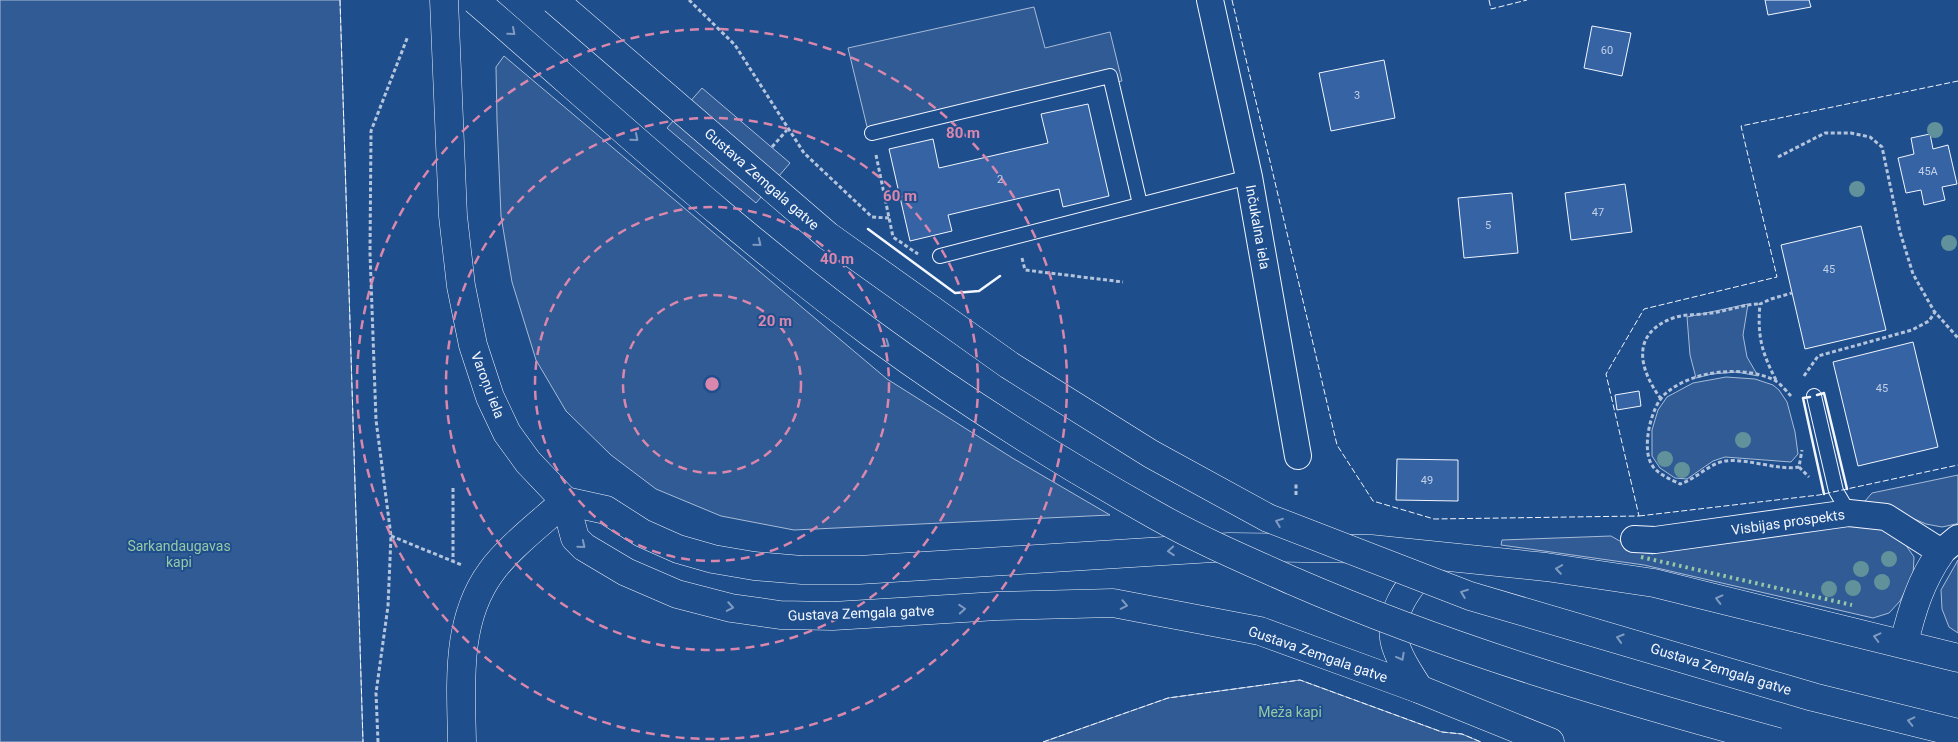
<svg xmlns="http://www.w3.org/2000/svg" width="1958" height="742" viewBox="0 0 1958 742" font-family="Roboto,sans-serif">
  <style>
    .built { fill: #305b95; stroke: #a8bbd7 }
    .building { fill: #3563a3; stroke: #f2f6ff }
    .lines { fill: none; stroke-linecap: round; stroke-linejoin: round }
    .service-casing { stroke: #f2f6ff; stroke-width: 16 }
    .minor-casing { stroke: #f2f6ff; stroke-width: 28 }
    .tertiary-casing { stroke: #f2f6ff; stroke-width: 29 }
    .path { stroke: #b3c4dc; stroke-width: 3; stroke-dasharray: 4 2.5; stroke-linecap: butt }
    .service { stroke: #1f4e8c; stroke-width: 14 }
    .minor { stroke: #1f4e8c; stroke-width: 26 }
    .tertiary { stroke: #1f4e8c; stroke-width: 28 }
    .primary-bridge-casing { stroke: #f2f6ff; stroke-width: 29; stroke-linecap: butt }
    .primary-bridge { stroke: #1f4e8c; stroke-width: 28 }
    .hedge { stroke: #97c8a6; stroke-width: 4; stroke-dasharray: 2.5 4; stroke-linecap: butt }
    .fence { stroke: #f2f6ff; stroke-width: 1; stroke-dasharray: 6 2.5; stroke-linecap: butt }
    .wall { stroke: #f2f6ff; stroke-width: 2.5 }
    .tree { fill: #61919a }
    .oneway { stroke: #7e9ac0 }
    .ring { fill: none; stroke: #da87ad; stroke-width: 2.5; stroke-dasharray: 9 6 }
    .labels { text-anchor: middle; stroke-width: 4; stroke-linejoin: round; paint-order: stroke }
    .number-label { font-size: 11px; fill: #c3d1e8 }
    .street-label { font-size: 14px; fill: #f2f6ff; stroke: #1f4e8c }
    .park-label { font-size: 14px; fill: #97c8a6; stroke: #1f4e8c }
    .centre { fill: #da87ad; stroke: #1f4e8c; stroke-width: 2.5 }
    .ring-label { font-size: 15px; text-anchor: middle; font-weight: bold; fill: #da87ad; stroke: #1f4e8c; stroke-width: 4; stroke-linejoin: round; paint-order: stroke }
  </style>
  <rect width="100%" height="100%" fill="#1f4e8c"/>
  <g class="built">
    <polygon points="0,0 340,0 363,742 0,742"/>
    <polygon points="1034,7 1045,48 1110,32 1122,81 869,135 848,48"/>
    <polygon points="504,56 887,379 1014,459 1110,515 794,530 721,516 656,489 611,455 566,411 536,360 512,282 501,216 497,120 496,67"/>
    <polygon points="702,88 790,163 756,203 667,128"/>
    <polygon points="1748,304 1743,335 1747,357 1758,376 1737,372 1712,374 1696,378 1690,355 1687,317"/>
    <polygon points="1726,377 1755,379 1773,385 1779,390 1787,402 1795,432 1798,454 1791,462 1725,457 1713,461 1687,479 1675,478 1660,468 1652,456 1652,430 1658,410 1667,397 1693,383"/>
    <polygon points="1958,475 1958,523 1956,524 1942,527 1926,524 1884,506 1866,501 1863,524 1884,528 1901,538 1914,557 1913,576 1900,601 1889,613 1873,618 1644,565 1501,545 1502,540 1611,536 1639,552 1653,554 1658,528 1865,501 1872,493"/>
    <polygon points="1958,560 1958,633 1949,627 1942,609 1941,590"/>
    <polygon points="1300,680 1442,732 1462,734 1481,742 1043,742 1168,698"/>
  </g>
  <g class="building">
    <polygon points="1765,0 1809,0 1811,7 1768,15"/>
    <polygon points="1592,26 1631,33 1622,76 1584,68"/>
    <polygon points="1384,60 1395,118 1331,131 1319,73"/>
    <polygon points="1088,104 1109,196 1063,207 1059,189 948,215 952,231 910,241 889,149 933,139 939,168 1048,143 1041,114"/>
    <polygon points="1930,134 1933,149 1948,145 1957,184 1942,187 1945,200 1924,205 1921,190 1906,193 1898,158 1914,154 1911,138"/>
    <polygon points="1625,184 1632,232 1571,240 1565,193"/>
    <polygon points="1512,193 1518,253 1464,258 1458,198"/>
    <polygon points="1861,226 1886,330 1805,349 1781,245"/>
    <polygon points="1913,342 1938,447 1858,466 1833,362"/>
    <polygon points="1639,391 1641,406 1617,410 1615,395"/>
    <polygon points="1397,459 1458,460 1458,501 1396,500"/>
  </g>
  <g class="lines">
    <defs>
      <g id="service">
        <polyline points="872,133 1110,76 1140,204"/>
        <polyline points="940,256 1249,177"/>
        <polyline points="1814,396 1836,491 1849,513"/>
      </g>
      <g id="minor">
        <polyline points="1210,0 1249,177 1298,456"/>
        <polyline points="1634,539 1655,540 1849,513 1886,517 1941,552 1958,538"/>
      </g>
      <g id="tertiary">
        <polyline points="444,0 453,216 461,286 473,345 490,397 507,433 528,462 565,501 575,538 584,547 626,572 677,594 731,608 780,615 833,616 997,606 1113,603 1260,631 1419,689 1550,742"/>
        <polyline points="565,501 606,510 642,533 678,549 713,559 754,566 802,570 859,570 1229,547 1371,549 1546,567 1654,583 1958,658"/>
        <path d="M1904,643C1912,610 1921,580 1941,552"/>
        <path d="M1419,689C1412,677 1403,665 1398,652C1382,615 1411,584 1433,559"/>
        <path d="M462,742C461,685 455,621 491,572C508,548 542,522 565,501"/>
      </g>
    </defs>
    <use href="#service" class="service-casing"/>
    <use href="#minor" class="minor-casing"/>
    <use href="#tertiary" class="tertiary-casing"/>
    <g class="path">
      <polyline points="689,0 735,45 804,153 872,217 889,218"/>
      <polyline points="772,147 787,130"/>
      <polyline points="876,155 893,237 918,254"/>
      <polyline points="1778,157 1825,133 1851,133 1870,137 1882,147 1900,232 1913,274 1934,311 1958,338"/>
      <polyline points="1022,258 1025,270 1123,282"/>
      <polyline points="1804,376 1818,356 1912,330 1929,321 1935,312"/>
      <path d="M1776,380C1762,353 1757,336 1760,304L1771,299L1792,293"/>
      <path d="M1791,396C1786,391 1780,383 1774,380C1743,365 1692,370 1665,394C1651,406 1641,449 1652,465C1657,474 1672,480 1680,484C1696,479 1710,463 1725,461C1748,458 1779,471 1799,467L1802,450"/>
      <path d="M1661,399C1639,369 1630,334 1673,318C1684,314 1699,315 1711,313C1728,311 1743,304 1760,304"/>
      <polyline points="1799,467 1809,477"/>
      <polyline points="453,488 453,560"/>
      <polyline points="1296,495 1296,483"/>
      <polyline points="391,536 462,565"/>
      <polyline points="378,742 376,693 388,606 391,536 376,420 370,253 371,131 408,36"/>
    </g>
    <use href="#service" class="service"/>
    <use href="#minor" class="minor"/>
    <use href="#tertiary" class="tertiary"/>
    <defs>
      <g id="primary-bridge">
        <path d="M475,0C606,113 733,231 872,334C962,400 1057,460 1155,515C1199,540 1246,560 1293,581C1449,649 1613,697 1778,742"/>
        <polyline points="554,0 828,236 1009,365 1151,454 1268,518 1470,596 1813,697 1958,733"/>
      </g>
    </defs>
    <use href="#primary-bridge" class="primary-bridge-casing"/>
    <use href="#primary-bridge" class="primary-bridge"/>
    <polyline class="hedge" points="1641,557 1852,605"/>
    <g class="fence">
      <polyline points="340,0 363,742"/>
      <polyline points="1232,0 1337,445 1373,501 1434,519 1639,516 1606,374 1644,309 1777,277 1741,126 1958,81"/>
      <polyline points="1489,0 1491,9 1527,0"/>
      <polyline points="1639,516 1819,495 1958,465"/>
      <polyline points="1043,742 1168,698 1300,680 1442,732 1462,734 1481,742"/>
    </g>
    <g class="wall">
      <polyline points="868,229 955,293 979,291 1000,276"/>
      <polyline points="1817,395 1824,393 1847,489"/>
      <polyline points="1810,397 1803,398 1824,494"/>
    </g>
  </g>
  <g class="tree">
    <circle cx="1935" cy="130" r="8"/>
    <circle cx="1857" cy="189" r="8"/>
    <circle cx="1949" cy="243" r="8"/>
    <circle cx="1743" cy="440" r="8"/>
    <circle cx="1665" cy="459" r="8"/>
    <circle cx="1682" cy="470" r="8"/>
    <circle cx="1889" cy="559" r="8"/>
    <circle cx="1861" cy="569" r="8"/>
    <circle cx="1882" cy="582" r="8"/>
    <circle cx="1853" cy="588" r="8"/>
    <circle cx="1829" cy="589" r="8"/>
  </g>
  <defs><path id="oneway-chevron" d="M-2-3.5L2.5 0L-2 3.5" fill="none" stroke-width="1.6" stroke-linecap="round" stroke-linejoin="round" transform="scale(1.25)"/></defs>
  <g class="oneway">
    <use href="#oneway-chevron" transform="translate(512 32) rotate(41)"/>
    <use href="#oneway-chevron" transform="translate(635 138) rotate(41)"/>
    <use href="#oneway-chevron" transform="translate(758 243) rotate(39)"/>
    <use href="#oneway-chevron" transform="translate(886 344) rotate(35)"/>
    <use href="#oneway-chevron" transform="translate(1279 522) rotate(-159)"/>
    <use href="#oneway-chevron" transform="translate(582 545) rotate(39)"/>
    <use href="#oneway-chevron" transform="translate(1171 551) rotate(176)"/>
    <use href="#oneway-chevron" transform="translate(1559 569) rotate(-171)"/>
    <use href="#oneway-chevron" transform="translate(1464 593) rotate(-159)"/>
    <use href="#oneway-chevron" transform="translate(1719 599) rotate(-166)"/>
    <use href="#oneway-chevron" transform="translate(1124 605) rotate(11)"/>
    <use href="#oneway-chevron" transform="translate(730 607) rotate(10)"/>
    <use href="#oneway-chevron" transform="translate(962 609) rotate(-4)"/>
    <use href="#oneway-chevron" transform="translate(1877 637) rotate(-166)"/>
    <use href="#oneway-chevron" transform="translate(1620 638) rotate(-163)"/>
    <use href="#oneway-chevron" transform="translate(1401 657) rotate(62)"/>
    <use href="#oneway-chevron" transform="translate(1911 721) rotate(-167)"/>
  </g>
  <g class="ring">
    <circle cx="712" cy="384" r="89"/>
    <circle cx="712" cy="384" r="177"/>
    <circle cx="712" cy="384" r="266"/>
    <circle cx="712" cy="384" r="355"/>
  </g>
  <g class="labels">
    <g class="number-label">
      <text x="1607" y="54">60</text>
      <text x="1357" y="99">3</text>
      <text x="1928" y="175">45A</text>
      <text x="1000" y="183">2</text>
      <text x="1598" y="216">47</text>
      <text x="1488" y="229">5</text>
      <text x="1829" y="273">45</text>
      <text x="1882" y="392">45</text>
      <text x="1427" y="484">49</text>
    </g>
    <g class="street-label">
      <text transform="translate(762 179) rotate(41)" y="5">Gustava Zemgala gatve</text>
      <text transform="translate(1258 227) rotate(80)" y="5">Inčukalna iela</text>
      <text transform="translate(488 385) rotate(69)" y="5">Varoņu iela</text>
      <text transform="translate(1788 522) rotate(-8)" y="5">Visbijas prospekts</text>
      <text transform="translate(861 613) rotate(-2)" y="5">Gustava Zemgala gatve</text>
      <text transform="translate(1318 654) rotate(19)" y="5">Gustava Zemgala gatve</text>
      <text transform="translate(1721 669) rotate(17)" y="5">Gustava Zemgala gatve</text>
    </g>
    <g class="park-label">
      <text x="179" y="551">Sarkandaugavas<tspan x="179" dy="16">kapi</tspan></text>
      <text x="1290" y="717">Meža kapi</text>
    </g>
  </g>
  <circle cx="712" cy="384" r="8" class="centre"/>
  <g class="ring-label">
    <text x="963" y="138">80 m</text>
    <text x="900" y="201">60 m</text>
    <text x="837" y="264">40 m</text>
    <text x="775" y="326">20 m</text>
  </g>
</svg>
